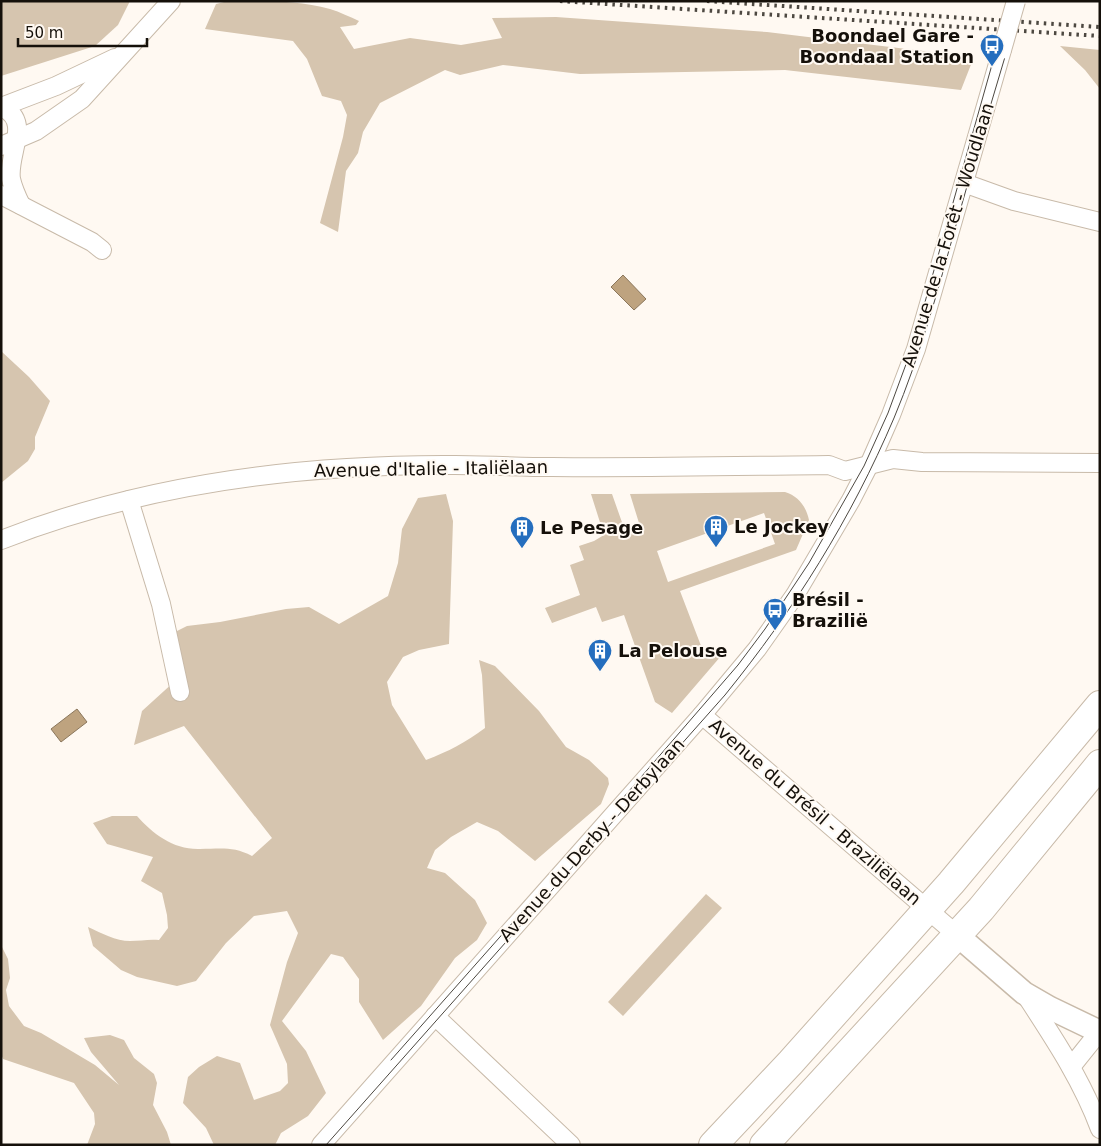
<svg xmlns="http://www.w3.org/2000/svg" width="1101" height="1146" viewBox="0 0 1101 1146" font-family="'DejaVu Sans',sans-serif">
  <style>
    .green { fill: #d6c5af; fill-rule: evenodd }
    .water { fill: #bea37f; stroke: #8b775c }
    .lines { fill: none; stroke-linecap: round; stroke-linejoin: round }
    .minor-casing { stroke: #c8baa9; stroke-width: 20 }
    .tertiary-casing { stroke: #c8baa9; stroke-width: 25 }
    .primary-casing { stroke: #c8baa9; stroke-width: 30 }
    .minor { stroke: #fff; stroke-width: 18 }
    .tertiary { stroke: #fff; stroke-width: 22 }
    .primary { stroke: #fff; stroke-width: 28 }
    .tram { stroke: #4d4841; stroke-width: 1 }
    .rail { stroke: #4d4841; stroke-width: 4; stroke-dasharray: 2.5 5; stroke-linecap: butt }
    .minor-bridge-casing { stroke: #c8baa9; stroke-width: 20; stroke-linecap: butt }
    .minor-bridge { stroke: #fff; stroke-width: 18 }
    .labels { text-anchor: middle; stroke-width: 4; stroke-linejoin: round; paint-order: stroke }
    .poi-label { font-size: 18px; font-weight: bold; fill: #15100a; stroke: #fff9f2; text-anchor: start }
    .street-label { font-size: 18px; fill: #15100a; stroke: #fff9f2 }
  </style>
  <rect width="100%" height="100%" fill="#fff9f2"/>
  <g class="green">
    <polygon points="1,1 130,1 118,25 95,46 1,76"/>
    <path d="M228,1C261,1 298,0 330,9C340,12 350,17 359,21L356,25L340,27L354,49L410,38L461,45L502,38L492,18L556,17L767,32L956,55L972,62L961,90L785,70L580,74L503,65L460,75L445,70L380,103L363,132L358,153L346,171L338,232L320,223L343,137L347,115L341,101L322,96L307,59L293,41L205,29L216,4Z"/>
    <polygon points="1060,46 1100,50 1100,89 1085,70"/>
    <polygon points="1,351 29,377 50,401 35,437 35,449 28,461 1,483"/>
    <path d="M785,492C798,496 806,506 809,520L796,550L680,591L703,651L714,648L721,656L672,713L655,702L624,615L602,622L596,607L552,623L545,608L580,595L570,565L584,560L579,546L594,541L604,535L591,494H612L624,528L639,523L630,494ZM764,513L775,544L668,582L657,551Z"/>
    <path d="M446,494L453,521L449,644L419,650L403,657L387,682L392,705L426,760C449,751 465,743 485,728L482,675L479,660L495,666L539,711L566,747L589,760L608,778L609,784L601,804L535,861L498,831L477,822L451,837L435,850L427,868L445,873L475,900L487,923L477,940L455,958L421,1006L383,1040L359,1002V979L343,957L331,954L282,1021L306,1051L326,1093L308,1116L281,1133L275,1145H214L206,1128L183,1103L188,1077L199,1067L217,1056L240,1063L254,1100L280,1091L288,1083L287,1064L270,1025L287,962L298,933L287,911L254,916L226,943L196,981L177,986L137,977L121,970L93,946L88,927C101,933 116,941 130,941C140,941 149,939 159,940L168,928L167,915L162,893L141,881L153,857L107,844L93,823L112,816H137C153,834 174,850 200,849C220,849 233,846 252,856L272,838L184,726L134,745L142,711L175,681L171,634L187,626L220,622L286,609L309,607L339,624L388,596L398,563L402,529L418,498Z"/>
    <polygon points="706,894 722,908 623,1016 608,1002"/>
    <polygon points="1,945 8,959 10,978 6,990 9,1006 24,1026 41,1033 95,1065 119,1085 91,1052 84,1038 110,1035 124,1040 134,1058 154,1074 157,1083 153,1105 167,1132 171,1145 87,1145 95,1124 94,1113 74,1083 3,1059 1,1054"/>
  </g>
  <g class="water">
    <polygon points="623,275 646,299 634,310 611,287"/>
    <polygon points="77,709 87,722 61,742 51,729"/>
  </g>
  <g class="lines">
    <defs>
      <g id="minor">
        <polyline points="1,107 56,86 115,58"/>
        <path d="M1,107C33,120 7,154 11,179C13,188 17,197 21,205"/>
        <polyline points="1,146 36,131 82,99 171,1"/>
        <polyline points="964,183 1014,201 1100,222"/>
        <polyline points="1,195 92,242 102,250"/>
        <polyline points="129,500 161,604 180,692"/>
        <path d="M1,540C146,483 300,464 455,465C487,465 519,467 552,467C644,468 737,466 829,465L845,471L893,459L922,462L1100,463"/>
        <polyline points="702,715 957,935"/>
        <path d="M1025,994C1053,1037 1082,1080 1100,1129"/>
        <polyline points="435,1016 571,1145"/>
        <polyline points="1071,1067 1099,1032"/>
        <polyline points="321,1145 702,715 757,649 795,595 851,500 869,465 891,415 916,349 1002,50"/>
      </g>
      <polyline id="tertiary" points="957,935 1024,993 1050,1008 1100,1032"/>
      <g id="primary">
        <polyline points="713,1145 791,1062 951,883 1100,705"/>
        <polyline points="764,1145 981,909 1100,764"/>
      </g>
    </defs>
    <use href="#minor" class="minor-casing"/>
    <use href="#tertiary" class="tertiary-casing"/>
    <use href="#primary" class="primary-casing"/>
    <use href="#minor" class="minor"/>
    <use href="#tertiary" class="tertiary"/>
    <use href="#primary" class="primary"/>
    <g class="tram">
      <polyline points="616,806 738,665 765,629 809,563 864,466 888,413 912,348 1010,1"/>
      <polyline points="391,1060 530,903"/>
      <path d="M326,1145L725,695C794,610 851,519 894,418C920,356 938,290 956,225C977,150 999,76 1022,1"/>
    </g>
    <g class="rail">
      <polyline points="560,1 1100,36"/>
      <polyline points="707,1 1100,27"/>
    </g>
    <defs>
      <polyline id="minor-bridge" points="1002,50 1016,1"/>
    </defs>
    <use href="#minor-bridge" class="minor-bridge-casing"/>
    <use href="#minor-bridge" class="minor-bridge"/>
  </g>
  <defs>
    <symbol id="bus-pin" viewBox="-11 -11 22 30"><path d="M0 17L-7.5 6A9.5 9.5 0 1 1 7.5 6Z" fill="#256ebe" stroke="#fff9f2"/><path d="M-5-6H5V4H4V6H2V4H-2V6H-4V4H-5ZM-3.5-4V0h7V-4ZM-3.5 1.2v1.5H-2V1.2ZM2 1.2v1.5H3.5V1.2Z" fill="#fff"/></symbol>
    <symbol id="building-pin" viewBox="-11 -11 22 30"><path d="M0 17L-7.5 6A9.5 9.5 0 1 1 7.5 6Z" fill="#256ebe" stroke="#fff9f2"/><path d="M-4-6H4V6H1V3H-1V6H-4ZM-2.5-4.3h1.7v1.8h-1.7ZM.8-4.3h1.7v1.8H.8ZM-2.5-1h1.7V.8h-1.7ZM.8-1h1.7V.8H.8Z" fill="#fff"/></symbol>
  </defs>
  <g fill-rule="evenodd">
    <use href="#bus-pin" x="978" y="32" width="28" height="38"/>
    <use href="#building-pin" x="702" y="513" width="28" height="38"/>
    <use href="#building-pin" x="508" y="514" width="28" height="38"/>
    <use href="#bus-pin" x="761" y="596" width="28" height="38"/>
    <use href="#building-pin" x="586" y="637" width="28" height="38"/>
  </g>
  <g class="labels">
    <g class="poi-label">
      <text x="974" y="42" text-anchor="end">Boondael Gare -<tspan x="974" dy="21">Boondaal Station</tspan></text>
      <text x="734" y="533">Le Jockey</text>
      <text x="540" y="534">Le Pesage</text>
      <text x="792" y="606">Brésil -<tspan x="792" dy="21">Brazilië</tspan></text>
      <text x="618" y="657">La Pelouse</text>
    </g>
    <g class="street-label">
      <text transform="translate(948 235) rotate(-73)" y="6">Avenue de la Forêt - Woudlaan</text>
      <text transform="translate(431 469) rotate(-1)" y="6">Avenue d'Italie - Italiëlaan</text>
      <text transform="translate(815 812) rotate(41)" y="6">Avenue du Brésil - Braziliëlaan</text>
      <text transform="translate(592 840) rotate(-48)" y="6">Avenue du Derby - Derbylaan</text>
    </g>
  </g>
  <rect width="1101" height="1146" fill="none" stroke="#15100a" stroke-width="5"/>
  <path d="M18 38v8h129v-8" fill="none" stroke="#15100a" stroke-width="2.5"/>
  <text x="25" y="38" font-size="15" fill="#15100a" stroke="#fff9f2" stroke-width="4" paint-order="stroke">50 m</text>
</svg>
